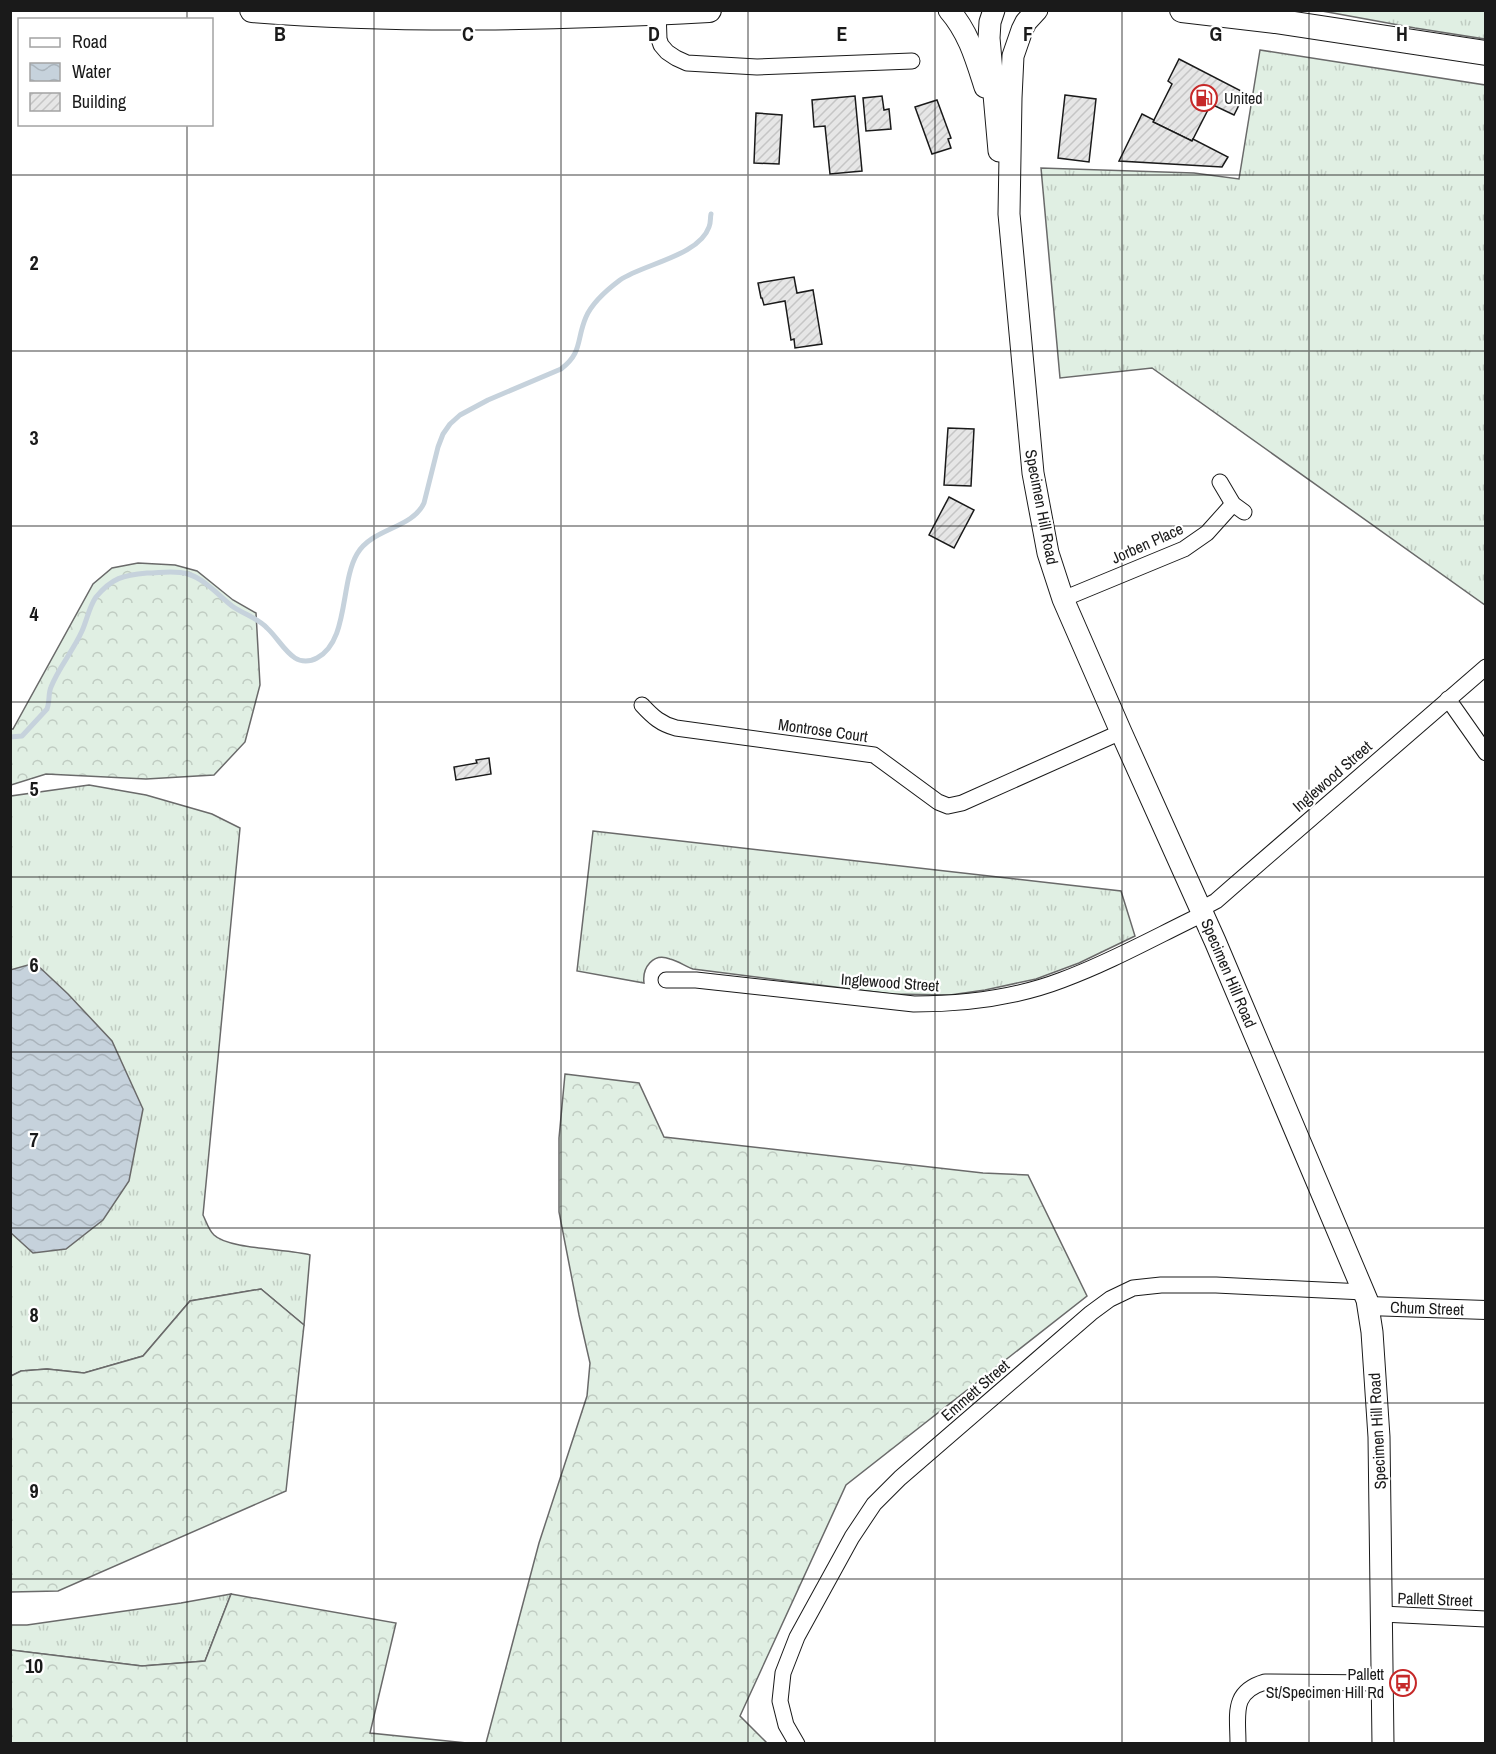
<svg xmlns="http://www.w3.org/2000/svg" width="1496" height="1754" viewBox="0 0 1496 1754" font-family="'Archivo Narrow',sans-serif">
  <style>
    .grass { fill: url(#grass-tufts); stroke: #6a6a6a; stroke-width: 1.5 }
    .forest { fill: url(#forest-crowns); stroke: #6a6a6a; stroke-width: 1.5 }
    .water { fill: url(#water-waves); stroke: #6a6a6a; stroke-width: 1.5 }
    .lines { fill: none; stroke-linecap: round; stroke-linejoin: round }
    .stream { stroke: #c6d2dc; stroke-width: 5 }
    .building { fill: url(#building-hatch); stroke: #1a1a1a; stroke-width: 1.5 }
    .minor-casing { stroke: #1a1a1a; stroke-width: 17 }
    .tertiary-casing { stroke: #1a1a1a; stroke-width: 20 }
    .secondary-casing { stroke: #1a1a1a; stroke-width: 23 }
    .trunk-casing { stroke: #1a1a1a; stroke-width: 26 }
    .minor { stroke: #fff; stroke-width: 15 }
    .tertiary { stroke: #fff; stroke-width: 18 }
    .secondary { stroke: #fff; stroke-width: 21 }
    .trunk { stroke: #fff; stroke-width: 24 }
    .grid { fill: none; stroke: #1a1a1a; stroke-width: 1.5; stroke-opacity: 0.55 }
    .labels { text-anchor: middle; stroke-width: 4.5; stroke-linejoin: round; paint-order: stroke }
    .poi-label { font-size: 16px; fill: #1a1a1a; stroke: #fff; text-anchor: start }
    .street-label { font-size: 16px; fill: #1a1a1a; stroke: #fff }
    .grid-label { font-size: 20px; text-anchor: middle; font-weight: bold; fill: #1a1a1a; stroke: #fff; stroke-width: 4.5; stroke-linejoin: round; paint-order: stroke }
  </style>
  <defs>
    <pattern id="grass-tufts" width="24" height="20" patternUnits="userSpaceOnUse" patternTransform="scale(1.5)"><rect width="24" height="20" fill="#e0efe3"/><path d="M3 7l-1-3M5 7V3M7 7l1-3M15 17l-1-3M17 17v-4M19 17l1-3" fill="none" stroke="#c0ccc2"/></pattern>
    <pattern id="forest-crowns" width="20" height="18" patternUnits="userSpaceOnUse" patternTransform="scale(1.5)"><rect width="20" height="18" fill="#e0efe3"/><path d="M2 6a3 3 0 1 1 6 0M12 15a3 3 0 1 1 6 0" fill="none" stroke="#c0ccc2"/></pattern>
    <pattern id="water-waves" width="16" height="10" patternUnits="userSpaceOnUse" patternTransform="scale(1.5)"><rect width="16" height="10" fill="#c6d2dc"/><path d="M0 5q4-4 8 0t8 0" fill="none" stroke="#aab4bc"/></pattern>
    <pattern id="building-hatch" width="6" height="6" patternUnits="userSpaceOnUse" patternTransform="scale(1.5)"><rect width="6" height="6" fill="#e6e6e6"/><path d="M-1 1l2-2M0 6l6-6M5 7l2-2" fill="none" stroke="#c5c5c5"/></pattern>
  </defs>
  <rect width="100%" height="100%" fill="#fff"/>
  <g class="grass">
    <polygon points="1322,11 1485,11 1485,39 1415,28"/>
    <polygon points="1260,50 1485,85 1485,605 1152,368 1060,378 1041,168 1194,173 1239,179"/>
    <path d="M89,785L146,795L212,814L240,828L203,1215C206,1221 209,1231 214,1235C228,1249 287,1249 310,1255L304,1325L261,1289L190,1301L143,1356L84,1373L47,1369L21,1371L11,1376V796Z"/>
    <path d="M593,831L1121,891L1135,936L1079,963L1036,979L985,990L950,995L891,994L693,969C685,966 678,961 670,959C653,952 642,968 644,983L577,971Z"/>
    <polygon points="231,1594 205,1661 142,1666 11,1650 10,1625 27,1625 181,1603"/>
  </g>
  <g class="forest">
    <polygon points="138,563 175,565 197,571 233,600 256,613 260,685 245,742 214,775 146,779 46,774 11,785 11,729 13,729 93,584 112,568"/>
    <polygon points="565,1074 639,1083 664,1137 983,1173 1028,1175 1087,1296 846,1485 740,1716 767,1743 486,1743 539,1543 587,1396 590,1363 579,1315 559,1212 559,1138"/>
    <polygon points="261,1289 304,1325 286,1491 58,1591 11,1592 11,1376 21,1371 47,1369 84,1373 143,1356 190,1301"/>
    <polygon points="231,1594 396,1623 370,1733 467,1743 11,1743 11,1650 142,1666 205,1661"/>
  </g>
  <polygon class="water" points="35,963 68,994 112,1041 143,1109 129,1181 103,1220 66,1249 33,1253 11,1233 10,970"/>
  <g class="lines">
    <path class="stream" d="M10,737L22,736L47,709C50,701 48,694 51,687C59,667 73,651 82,631C87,620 89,607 96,597C112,578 123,575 147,573C160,573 175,570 188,574C205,579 219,596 232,606C243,614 258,618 267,628C277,637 284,651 295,658C301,662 310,662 317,658C349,641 340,583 357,554C372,528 412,529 424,503L438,447L443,434L450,424L460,415L488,400L561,369C583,352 576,340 586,317C592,303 608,289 620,280C643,264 699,256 709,227C711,223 710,218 711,214"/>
  </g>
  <g class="building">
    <polygon points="1179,59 1245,93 1234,115 1211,104 1192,141 1153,122 1172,84 1168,81"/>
    <polygon points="1065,95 1096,99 1089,162 1058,158"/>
    <polygon points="855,96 862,171 830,174 825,126 814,127 812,100"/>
    <polygon points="882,96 884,110 889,109 891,129 866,131 863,98"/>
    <polygon points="937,100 951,138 948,139 951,148 932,154 915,107"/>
    <polygon points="756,113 782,115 779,164 754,163"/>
    <polygon points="1142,114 1154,120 1153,122 1192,141 1193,139 1228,157 1222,167 1119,161"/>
    <polygon points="794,277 797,293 813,290 822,344 795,348 794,339 791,340 785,301 764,305 762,298 761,298 758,283"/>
    <polygon points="948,428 974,429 971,486 944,485"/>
    <polygon points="949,497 974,510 954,548 929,535"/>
    <polygon points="489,758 491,774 456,780 454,767 477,763 476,760"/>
  </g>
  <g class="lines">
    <defs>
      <g id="minor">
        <polyline points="658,10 659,39 661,45 667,52 676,58 687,63 757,67 912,61"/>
        <polyline points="1220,482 1233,504 1244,512"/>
        <polyline points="1063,599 1184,549 1207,533 1233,504"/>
        <polyline points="1448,699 1486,753"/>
        <path d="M642,705C653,717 661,724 676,728L874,755L938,802L948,806L962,803L1121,732"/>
        <polyline points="1201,909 1216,901 1232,887 1486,667"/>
        <path d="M666,980H696L914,1004C964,1004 1015,998 1062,980C1111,962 1157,936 1203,914"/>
        <polyline points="1382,1614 1486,1619"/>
        <polyline points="797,1744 786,1725 780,1701 783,1673 797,1637 852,1537 874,1504 900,1478 1091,1313 1110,1299 1133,1288 1161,1285 1216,1285 1364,1292"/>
        <path d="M1238,1744C1238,1714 1231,1692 1265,1682L1382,1683"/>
      </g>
      <polyline id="tertiary" points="1368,1306 1486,1310"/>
      <g id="secondary">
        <path d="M949,10C969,33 976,59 985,87"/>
        <polyline points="994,10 990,22 989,38 999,151"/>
        <polyline points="1037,10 1026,22 1022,30 1013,56 1011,98 1009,214 1033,473 1048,553 1063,599 1121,732 1215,941 1367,1300 1372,1332 1379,1437 1383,1744"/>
      </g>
      <g id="trunk">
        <path d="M252,10C404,22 558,18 709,10"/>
        <polyline points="1182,10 1275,21 1486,53"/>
      </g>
    </defs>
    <use href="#minor" class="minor-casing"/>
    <use href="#tertiary" class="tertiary-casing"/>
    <use href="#secondary" class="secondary-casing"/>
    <use href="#trunk" class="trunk-casing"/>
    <use href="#minor" class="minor"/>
    <use href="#tertiary" class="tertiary"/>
    <use href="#secondary" class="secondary"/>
    <use href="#trunk" class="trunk"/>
  </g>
  <path class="grid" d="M187,10V20M374,10V1744M561,10V1744M748,10V1744M935,10V1744M1122,10V1744M1309,10V1744M187,124V1744M10,175H1486M10,351H1486M10,526H1486M10,702H1486M10,877H1486M10,1052H1486M10,1228H1486M10,1403H1486M10,1579H1486"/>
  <defs>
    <symbol id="fuel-ring" viewBox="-11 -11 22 22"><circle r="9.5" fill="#fff" stroke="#c62828" stroke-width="1.5"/><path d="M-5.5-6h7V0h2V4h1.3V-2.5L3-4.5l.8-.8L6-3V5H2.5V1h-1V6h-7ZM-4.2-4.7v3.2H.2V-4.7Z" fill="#c62828"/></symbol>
    <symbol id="bus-ring" viewBox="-11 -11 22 22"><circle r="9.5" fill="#fff" stroke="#c62828" stroke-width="1.5"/><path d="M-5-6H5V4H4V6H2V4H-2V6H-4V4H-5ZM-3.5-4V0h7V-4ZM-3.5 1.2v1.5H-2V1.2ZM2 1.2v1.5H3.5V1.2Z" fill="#c62828"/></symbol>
  </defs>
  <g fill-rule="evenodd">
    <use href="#fuel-ring" x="1189" y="83" width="30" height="30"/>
    <use href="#bus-ring" x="1388" y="1668" width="30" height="30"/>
  </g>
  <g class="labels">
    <g class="poi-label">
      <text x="1224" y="104">United</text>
      <text x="1384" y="1680" text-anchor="end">Pallett<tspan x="1384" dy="18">St/Specimen Hill Rd</tspan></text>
    </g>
    <g class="street-label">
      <text transform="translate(1042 507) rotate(79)" y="6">Specimen Hill Road</text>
      <text transform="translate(1147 543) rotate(-24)" y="6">Jorben Place</text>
      <text transform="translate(823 730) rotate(8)" y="6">Montrose Court</text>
      <text transform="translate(1332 776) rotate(-41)" y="6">Inglewood Street</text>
      <text transform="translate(1229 973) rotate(67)" y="6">Specimen Hill Road</text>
      <text transform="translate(890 982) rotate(4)" y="6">Inglewood Street</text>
      <text transform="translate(1427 1308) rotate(2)" y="6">Chum Street</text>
      <text transform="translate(975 1390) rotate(-41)" y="6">Emmett Street</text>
      <text transform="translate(1377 1431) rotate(-93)" y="6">Specimen Hill Road</text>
      <text transform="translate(1435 1599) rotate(2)" y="6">Pallett Street</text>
    </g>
  </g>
  <g class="grid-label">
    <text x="280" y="41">B</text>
    <text x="468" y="41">C</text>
    <text x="654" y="41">D</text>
    <text x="842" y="41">E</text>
    <text x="1028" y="41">F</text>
    <text x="1216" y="41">G</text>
    <text x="1402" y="41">H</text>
    <text x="34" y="270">2</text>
    <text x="34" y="445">3</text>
    <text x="34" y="621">4</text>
    <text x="34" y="796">5</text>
    <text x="34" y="972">6</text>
    <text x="34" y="1147">7</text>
    <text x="34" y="1322">8</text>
    <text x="34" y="1498">9</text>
    <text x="34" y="1673">10</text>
  </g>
  <rect width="1496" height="1754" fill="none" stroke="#1a1a1a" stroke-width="24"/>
  <rect x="18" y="18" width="195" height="108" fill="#ffffff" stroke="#a3a3a3" stroke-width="1.5"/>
  <rect x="30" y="38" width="30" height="9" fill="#ffffff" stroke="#a3a3a3" stroke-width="1.5"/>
  <text x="72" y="48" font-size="18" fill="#1a1a1a">Road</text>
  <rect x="30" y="63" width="30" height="18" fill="url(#water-waves)" stroke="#a3a3a3" stroke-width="1.5"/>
  <text x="72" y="78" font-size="18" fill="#1a1a1a">Water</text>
  <rect x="30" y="93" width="30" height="18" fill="url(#building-hatch)" stroke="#a3a3a3" stroke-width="1.5"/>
  <text x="72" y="108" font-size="18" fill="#1a1a1a">Building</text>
</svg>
